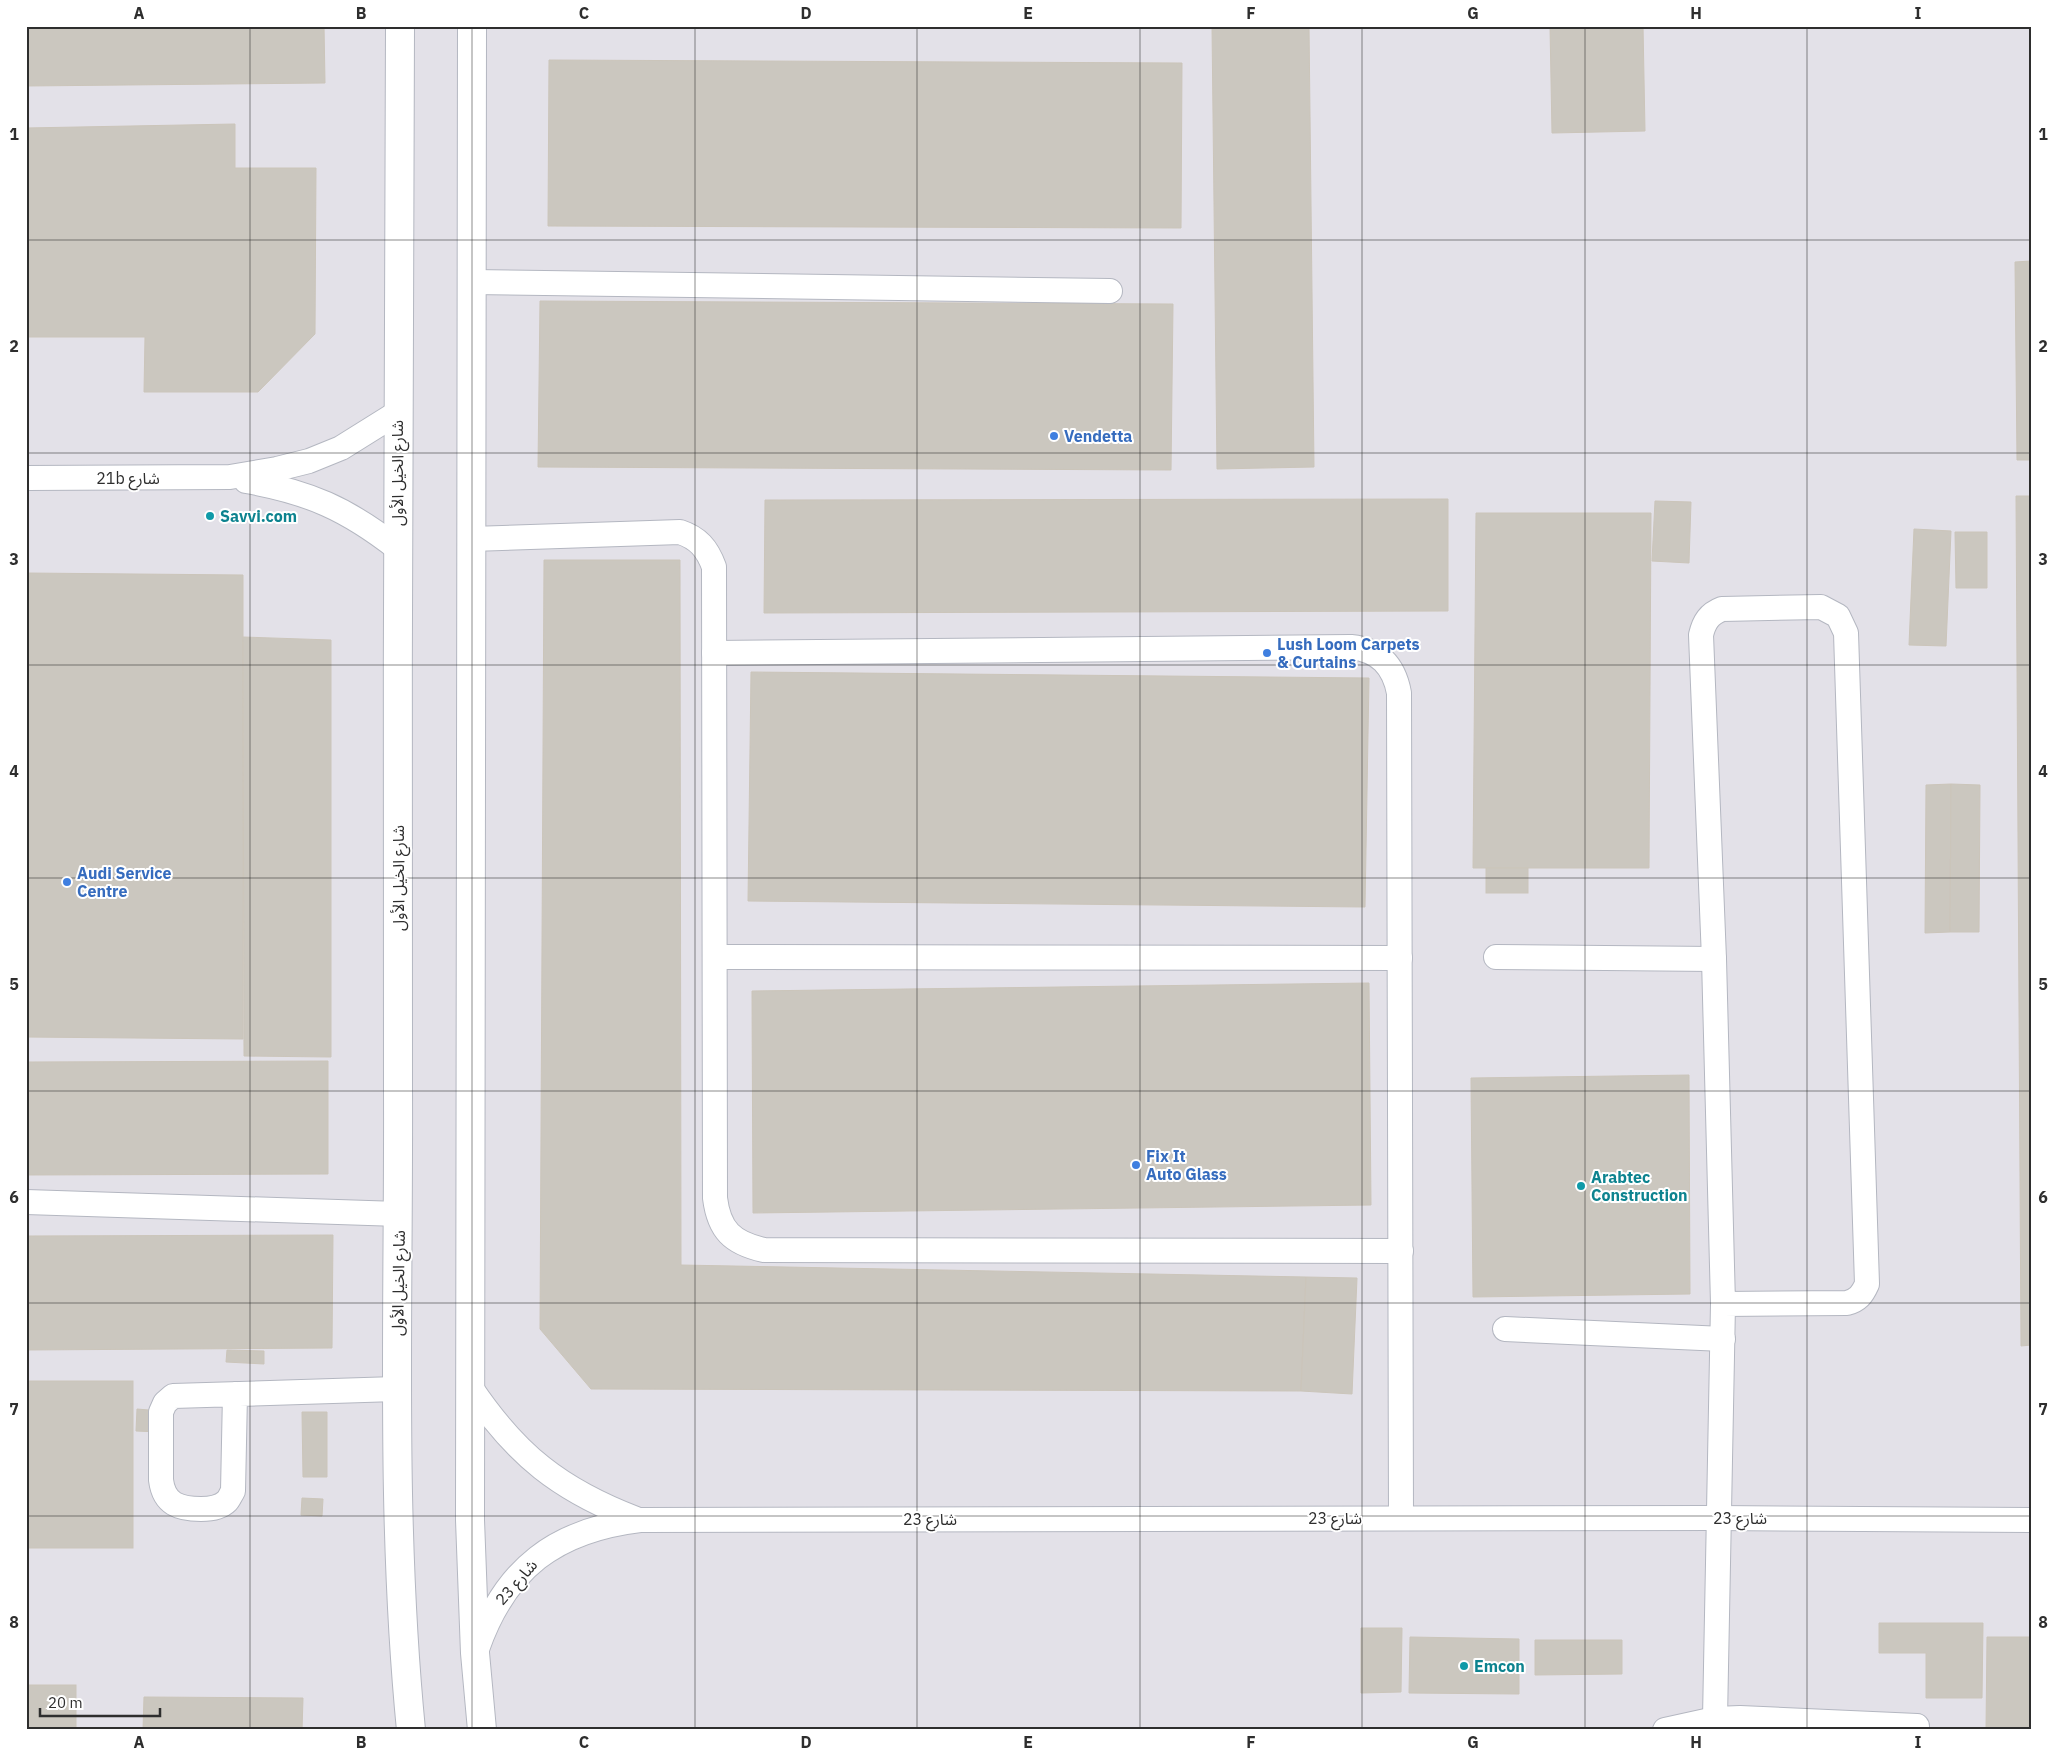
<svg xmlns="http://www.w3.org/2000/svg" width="2057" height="1756" viewBox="0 0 2057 1756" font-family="'IBM Plex Sans','Noto Sans Arabic',sans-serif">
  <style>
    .industrial { fill: #e3e1e8 }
    .building { fill: #cbc7bf; stroke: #cbc5ba }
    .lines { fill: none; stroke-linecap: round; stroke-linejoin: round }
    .service-casing { stroke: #b4b7c1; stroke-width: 26 }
    .secondary-casing { stroke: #b4b7c1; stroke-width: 30 }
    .service { stroke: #fff; stroke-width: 24 }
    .secondary { stroke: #fff; stroke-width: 28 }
    .grid { fill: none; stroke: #2e2e2e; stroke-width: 1; stroke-opacity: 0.55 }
    .shop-dot { fill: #3f7fe0; stroke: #fff; stroke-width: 2 }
    .culture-dot { fill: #0f9aa8; stroke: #fff; stroke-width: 2 }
    .labels { text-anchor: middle; stroke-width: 4; stroke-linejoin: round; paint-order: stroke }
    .shop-label { font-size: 16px; font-weight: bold; fill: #366cbe; stroke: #fff; text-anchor: start }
    .street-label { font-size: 16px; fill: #2e2e2e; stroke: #fff }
    .culture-label { font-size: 16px; font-weight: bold; fill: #0d838f; stroke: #fff; text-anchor: start }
    .neatline { fill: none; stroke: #2e2e2e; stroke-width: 2 }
    .grid-label { font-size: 16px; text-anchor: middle; font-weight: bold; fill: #2e2e2e }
  </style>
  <rect width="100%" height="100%" fill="#efe9e1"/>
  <rect class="industrial" x="26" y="26" width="2005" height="1704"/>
  <g class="building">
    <polygon points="26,26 324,26 325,83 26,86"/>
    <polygon points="1212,26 1309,26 1314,467 1217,469"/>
    <polygon points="1550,26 1643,26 1645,131 1552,133"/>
    <polygon points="549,60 1182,63 1181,228 548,226"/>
    <polygon points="235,124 235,168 316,168 315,334 258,392 144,392 145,337 26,337 26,128"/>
    <polygon points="2031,261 2031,460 2017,460 2015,262"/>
    <polygon points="540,301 1173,304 1171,470 538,467"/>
    <polygon points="2016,496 2031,496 2031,1345 2021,1346"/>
    <polygon points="1448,499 1448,611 764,613 765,500"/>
    <polygon points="1655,501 1691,502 1689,563 1652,561"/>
    <polygon points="1476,513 1651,513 1649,868 1473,868"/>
    <polygon points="1914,529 1951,531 1946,646 1909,645"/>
    <polygon points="1955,532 1987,532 1987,588 1956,588"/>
    <polygon points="544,560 680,560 681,1265 1306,1277 1301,1391 591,1389 540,1329"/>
    <polygon points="26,573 243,575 243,1039 26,1037"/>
    <polygon points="243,637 331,640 331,1057 244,1056"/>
    <polygon points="751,672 1369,678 1365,907 748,901"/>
    <polygon points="1951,784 1950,932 1925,933 1926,785"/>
    <polygon points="1951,784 1980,785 1979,932 1950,932"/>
    <rect x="1486" y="868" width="42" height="25"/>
    <polygon points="1369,983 1371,1205 753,1213 752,991"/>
    <polygon points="328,1061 328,1174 26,1175 26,1062"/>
    <polygon points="1689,1075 1690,1294 1473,1297 1471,1078"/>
    <polygon points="333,1235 332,1348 26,1350 26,1236"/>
    <polygon points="1306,1277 1357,1278 1352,1394 1301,1391"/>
    <polygon points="227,1350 264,1351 264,1364 226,1362"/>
    <rect x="26" y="1381" width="107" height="167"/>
    <polygon points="137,1409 160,1411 159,1432 136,1431"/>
    <polygon points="302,1412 327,1412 327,1477 303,1477"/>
    <polygon points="302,1498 323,1499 322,1516 301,1515"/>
    <polygon points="1879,1623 1983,1623 1982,1698 1926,1698 1926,1653 1879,1653"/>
    <polygon points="1361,1628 1402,1628 1401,1692 1361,1693"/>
    <polygon points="1410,1637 1519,1639 1519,1694 1409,1693"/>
    <polygon points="1987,1637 2031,1637 2031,1730 1986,1730"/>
    <polygon points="1535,1640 1622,1640 1622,1674 1535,1675"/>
    <rect x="26" y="1685" width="50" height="45"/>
    <polygon points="144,1697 303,1698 302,1730 143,1730"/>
  </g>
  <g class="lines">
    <defs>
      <g id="service">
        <polyline points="472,282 1110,291"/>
        <polyline points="26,478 230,477 277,469 309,461 341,448 397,413"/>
        <path d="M246,481C309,492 347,509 397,548"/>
        <path d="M471,539L680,532C698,538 707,548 714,567L715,1198C719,1230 732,1243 764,1250L1401,1251"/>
        <path d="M714,653L1351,647C1379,650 1394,666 1399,693L1401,1518"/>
        <polyline points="715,957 1400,958"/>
        <polyline points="1496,957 1714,959"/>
        <polyline points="26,1202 399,1214"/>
        <polyline points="1505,1329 1723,1339"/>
        <path d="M471,1388C516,1455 560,1490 636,1519"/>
        <path d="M235,1394L233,1491C231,1494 229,1499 227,1501C220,1508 210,1509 201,1509C179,1509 164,1504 161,1480V1412L165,1403L173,1396L396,1389"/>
        <path d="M477,1649C505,1568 556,1530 640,1520L1717,1518L2031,1520"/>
        <path d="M1715,1719L1723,1304L1714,959L1701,635C1704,622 1709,614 1722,609L1821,607L1838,616L1846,633L1867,1284C1862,1295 1858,1300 1847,1303L1723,1304"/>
        <polyline points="1665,1730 1715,1719 1740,1718 1917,1726"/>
      </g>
      <g id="secondary">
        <path d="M400,26C397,380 398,734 398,1088C399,1302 390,1517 411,1730"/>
        <polyline points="472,26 470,1520 475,1653 482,1730"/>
      </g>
    </defs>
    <use href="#service" class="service-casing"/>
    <use href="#secondary" class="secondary-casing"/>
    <use href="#service" class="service"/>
    <use href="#secondary" class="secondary"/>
  </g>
  <path class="grid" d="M250,26V1730M472,26V1730M695,26V1730M917,26V1730M1140,26V1730M1362,26V1730M1585,26V1730M1807,26V1730M26,240H2031M26,453H2031M26,665H2031M26,878H2031M26,1091H2031M26,1303H2031M26,1516H2031"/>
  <g class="shop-dot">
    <circle cx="1054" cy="436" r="5"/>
    <circle cx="1267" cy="653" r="5"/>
    <circle cx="67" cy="882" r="5"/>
    <circle cx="1136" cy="1165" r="5"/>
  </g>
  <g class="culture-dot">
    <circle cx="210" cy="516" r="5"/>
    <circle cx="1581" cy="1186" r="5"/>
    <circle cx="1464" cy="1666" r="5"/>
  </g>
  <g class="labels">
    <g class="shop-label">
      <text x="1064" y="442">Vendetta</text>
      <text x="1277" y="650">Lush Loom Carpets<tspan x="1277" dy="18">&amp; Curtains</tspan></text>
      <text x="77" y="879">Audi Service<tspan x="77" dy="18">Centre</tspan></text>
      <text x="1146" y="1162">Fix It<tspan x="1146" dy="18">Auto Glass</tspan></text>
    </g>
    <g class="street-label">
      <text transform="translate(397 473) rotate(-90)" y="6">شارع الخيل الأول</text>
      <text x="128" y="484">21b شارع</text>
      <text transform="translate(398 878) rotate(-90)" y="6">شارع الخيل الأول</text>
      <text transform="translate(398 1283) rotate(-89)" y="6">شارع الخيل الأول</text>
      <text x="1335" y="1524">شارع 23</text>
      <text x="1740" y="1524">شارع 23</text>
      <text x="930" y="1525">شارع 23</text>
      <text transform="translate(516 1582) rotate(-49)" y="6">شارع 23</text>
    </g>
    <g class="culture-label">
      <text x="220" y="522">Savvi.com</text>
      <text x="1591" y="1183">Arabtec<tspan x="1591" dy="18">Construction</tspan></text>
      <text x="1474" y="1672">Emcon</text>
    </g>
  </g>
  <rect width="2057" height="1756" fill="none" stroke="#ffffff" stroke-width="55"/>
  <path d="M40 1708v8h120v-8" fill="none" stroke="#2e2e2e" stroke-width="2.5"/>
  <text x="48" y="1708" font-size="15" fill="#2e2e2e" stroke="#ffffff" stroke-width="4" paint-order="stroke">20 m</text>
  <rect x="28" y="28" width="2002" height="1700" class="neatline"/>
  <g class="grid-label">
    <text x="139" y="19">A</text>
    <text x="361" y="19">B</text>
    <text x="584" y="19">C</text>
    <text x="806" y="19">D</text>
    <text x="1028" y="19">E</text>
    <text x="1251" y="19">F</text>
    <text x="1473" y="19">G</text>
    <text x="1696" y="19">H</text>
    <text x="1918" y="19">I</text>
    <text x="14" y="140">1</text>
    <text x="2043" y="140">1</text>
    <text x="14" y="352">2</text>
    <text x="2043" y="352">2</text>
    <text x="14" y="565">3</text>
    <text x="2043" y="565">3</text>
    <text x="14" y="777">4</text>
    <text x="2043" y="777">4</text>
    <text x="14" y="990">5</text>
    <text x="2043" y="990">5</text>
    <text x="14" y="1203">6</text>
    <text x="2043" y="1203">6</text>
    <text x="14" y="1415">7</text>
    <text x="2043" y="1415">7</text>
    <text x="14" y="1628">8</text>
    <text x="2043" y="1628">8</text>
    <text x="139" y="1748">A</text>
    <text x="361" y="1748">B</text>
    <text x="584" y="1748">C</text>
    <text x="806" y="1748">D</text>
    <text x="1028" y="1748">E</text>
    <text x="1251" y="1748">F</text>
    <text x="1473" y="1748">G</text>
    <text x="1696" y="1748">H</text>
    <text x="1918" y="1748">I</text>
  </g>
</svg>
